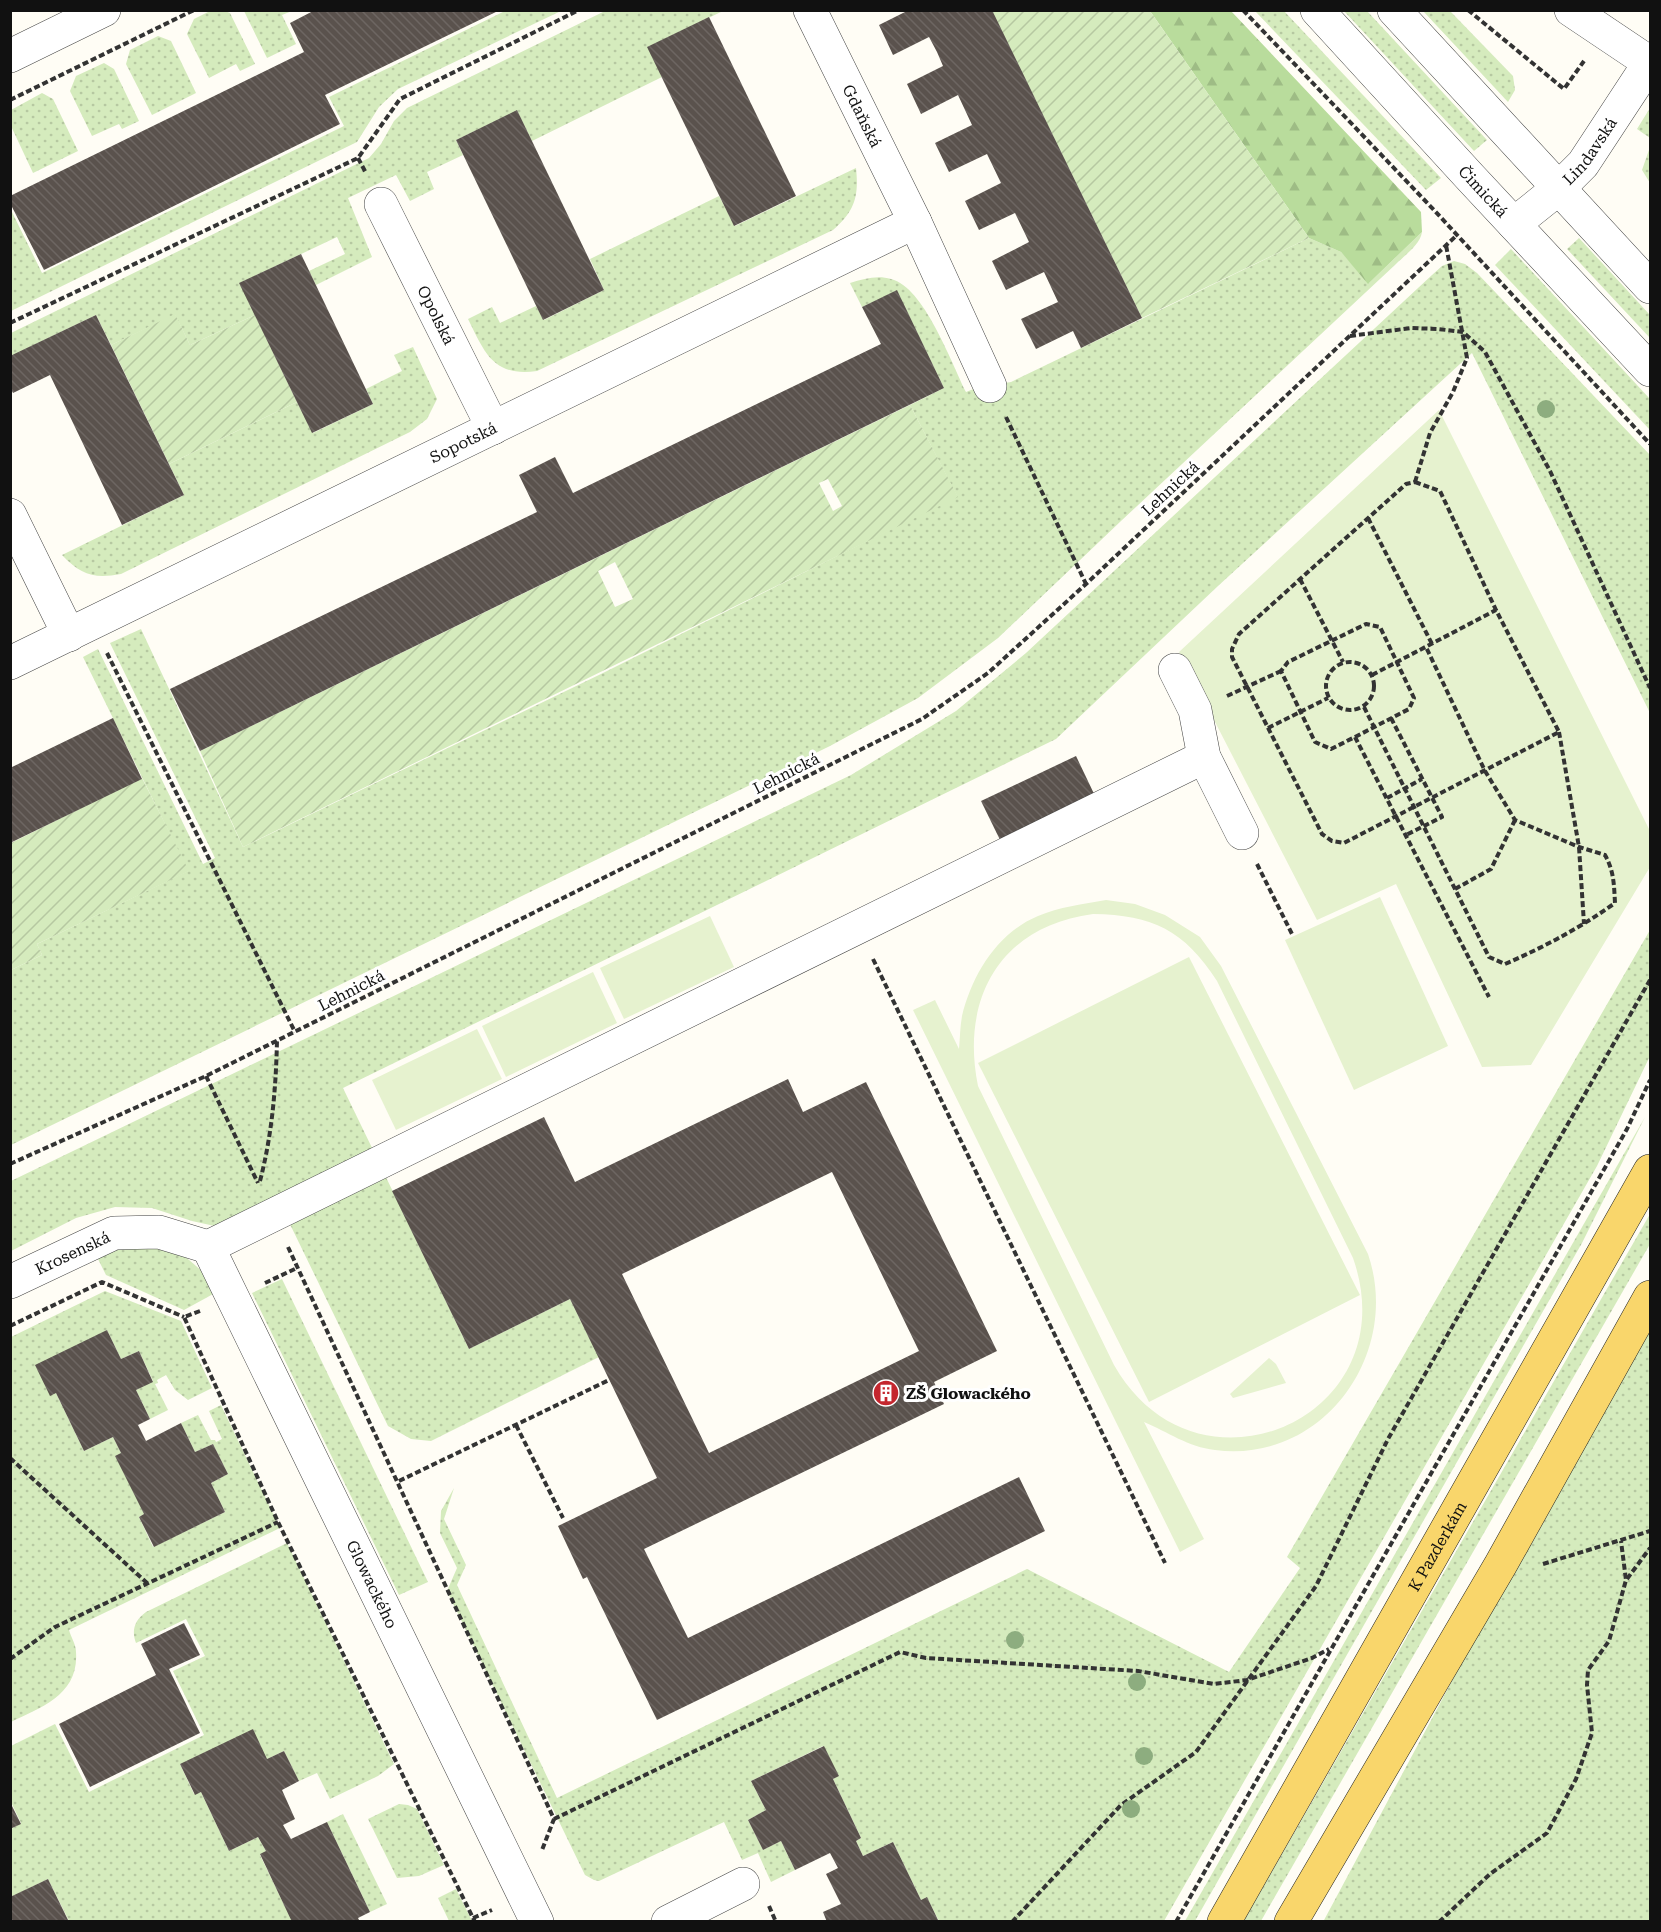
<svg xmlns="http://www.w3.org/2000/svg" width="1661" height="1932" viewBox="0 0 1661 1932" font-family="'Roboto Serif',serif">
  <style>
    .grass { fill: url(#grass-dots) }
    .forest { fill: url(#forest-firs) }
    .garden { fill: url(#garden-furrows); fill-rule: evenodd }
    .pitch { fill: #e6f2cf; fill-rule: evenodd }
    .building { fill: url(#building-back-hatch); fill-rule: evenodd }
    .lines { fill: none; stroke-linecap: round; stroke-linejoin: round }
    .minor-casing { stroke: #444; stroke-width: 34 }
    .major-casing { stroke: #222; stroke-width: 34 }
    .path { stroke: #333; stroke-width: 4; stroke-dasharray: 6 3; stroke-linecap: butt }
    .minor { stroke: #fff; stroke-width: 33 }
    .major { stroke: #f9d66b; stroke-width: 33 }
    .tree { fill: #8dad7f }
    .labels { text-anchor: middle; stroke-width: 6; stroke-linejoin: round; paint-order: stroke }
    .street-label { font-size: 16px; fill: #111; stroke: #fff }
    .poi-label { font-size: 16px; font-weight: bold; fill: #111; stroke: #fff; text-anchor: start }
  </style>
  <defs>
    <pattern id="grass-dots" width="8" height="8" patternUnits="userSpaceOnUse" patternTransform="scale(1.5)"><rect width="8" height="8" fill="#d5ebbd"/><path d="M2 2h.1M6 6h.1" fill="none" stroke="#b6c8a1" stroke-width="1.8" stroke-linecap="round"/></pattern>
    <pattern id="forest-firs" width="22" height="20" patternUnits="userSpaceOnUse" patternTransform="scale(1.5)"><rect width="22" height="20" fill="#b9dc9c"/><path d="M5 1l3.5 6h-7zM16 11l3.5 6h-7z" fill="#9ebc85"/></pattern>
    <pattern id="garden-furrows" width="10" height="10" patternUnits="userSpaceOnUse" patternTransform="scale(1.5)"><rect width="10" height="10" fill="#d5ebbd"/><path d="M-1 1l2-2M0 10L10 0M9 11l2-2" fill="none" stroke="#b6c8a1"/></pattern>
    <pattern id="building-back-hatch" width="6" height="6" patternUnits="userSpaceOnUse" patternTransform="scale(1.5)"><rect width="6" height="6" fill="#5a524d"/><path d="M-1 5l2 2M0 0l6 6M5-1l2 2" fill="none" stroke="#6d6662"/></pattern>
  </defs>
  <rect width="100%" height="100%" fill="#fffdf5"/>
  <g class="grass">
    <polygon points="507,10 561,11 398,89 379,107 357,142 11,311 11,210 42,273 344,126 329,97"/>
    <polygon points="210,11 225,11 230,13 255,64 240,71 236,64 209,78 187,34 194,19"/>
    <polygon points="244,11 292,11 282,15 296,44 267,58"/>
    <polygon points="605,11 723,11 648,47 662,77 532,141 517,111 456,140 463,155 427,172 434,189 410,201 396,175 348,198 372,257 316,285 309,271 345,254 337,237 240,283 255,315 190,345 175,315 111,345 96,315 11,356 11,333 369,158 381,144 394,121 407,108"/>
    <polygon points="1255,11 1284,11 1441,178 1426,190"/>
    <polygon points="1344,11 1367,11 1487,140 1474,151"/>
    <polygon points="1423,11 1450,11 1513,76 1515,90 1508,102"/>
    <polygon points="158,36 171,41 196,93 152,115 126,64 130,50"/>
    <polygon points="104,63 114,69 139,121 122,129 119,124 92,136 70,91 76,76"/>
    <polygon points="42,93 53,99 78,151 33,173 11,126 11,110"/>
    <polygon points="1650,108 1650,183 1642,170 1650,147 1650,138 1637,129"/>
    <path d="M856,168C859,196 855,211 833,230L537,371C493,377 485,353 468,319L492,307L500,323L536,306L544,320L604,290L590,259L719,196L735,226Z"/>
    <path d="M1422,232C1420,245 1405,255 1396,264L1121,521L998,638L918,698L830,746L11,1145V970L42,955L37,944L188,871L83,657L98,649L203,864L215,858L110,643L141,629L243,847L603,673L957,496L910,405L944,388L897,291L862,307L850,283C864,279 877,275 891,279C924,287 951,362 966,392L976,388L1011,382L1309,238L1341,252L1369,283Z"/>
    <polygon points="1579,238 1650,315 1650,338 1567,249"/>
    <polygon points="1511,249 1650,399 1650,430 1495,265"/>
    <polygon points="1454,261 1465,264 1477,273 1650,455 1650,713 1472,353 1218,586 1056,739 343,1088 374,1152 219,1227 192,1221 152,1208 115,1207 76,1218 11,1251 11,1181 851,775 956,711 1026,653 1432,275 1442,266"/>
    <path d="M413,347L437,399L427,419L410,432L121,574C94,579 81,575 62,555L184,495L169,464L297,402L313,433L373,404L366,389L402,371L394,355Z"/>
    <polygon points="1650,930 1650,1056 1597,1166 1164,1921 939,1921 927,1898 921,1900 893,1842 863,1856 856,1841 861,1838 833,1779 838,1776 823,1746 751,1781 766,1810 748,1820 763,1850 781,1841 795,1870 771,1882 758,1853 742,1860 724,1822 599,1881 594,1880 585,1875 447,1591 457,1568 440,1533 441,1511 454,1488 444,1519 466,1565 457,1585 557,1798 1027,1569 1229,1672 1300,1568 1287,1557"/>
    <polygon points="1645,1117 1582,1243 1195,1921 1185,1921"/>
    <polygon points="382,1169 469,1349 570,1299 599,1357 431,1441 411,1439 388,1426 286,1216"/>
    <polygon points="1650,1214 1650,1244 1261,1921 1243,1922"/>
    <polygon points="125,1240 181,1253 203,1272 215,1293 184,1310 106,1275 92,1247"/>
    <polygon points="282,1279 428,1582 399,1595 252,1293"/>
    <path d="M105,1291L181,1321L212,1388L188,1400L175,1390L166,1375L157,1380L158,1383L155,1384L168,1410L150,1419L136,1390L153,1381L139,1351L121,1359L107,1330L56,1393L84,1451L113,1437L121,1453L144,1514L139,1517L153,1547L225,1512L211,1483L228,1474L213,1444L195,1452L181,1423L198,1415L211,1440H215L216,1442L222,1439L209,1411L221,1405L280,1528L69,1630C71,1637 76,1645 76,1652C79,1695 41,1707 11,1722V1337Z"/>
    <polygon points="1650,1329 1650,1921 1323,1922 1513,1567 1532,1543"/>
    <path d="M287,1543L394,1764L378,1776L330,1799L317,1773L299,1781L284,1751L267,1759L180,1764L194,1794L201,1792L229,1851L258,1837L266,1851L260,1855L292,1921H69L48,1879L11,1897V1829L21,1823L11,1802V1746L55,1724L89,1792L204,1735L173,1671L205,1656L186,1619L136,1643C131,1630 135,1620 146,1612Z"/>
    <polygon points="399,1804 408,1805 417,1809 444,1865 419,1876 397,1878 368,1819"/>
    <polygon points="343,1814 387,1904 370,1912 327,1822"/>
    <polygon points="456,1889 472,1921 449,1921 438,1898"/>
  </g>
  <polygon class="forest" points="1150,11 1231,11 1421,212 1422,232 1368,284 1341,252 1309,238"/>
  <g class="garden">
    <polygon points="992,11 1150,11 1309,238 1142,318"/>
    <polygon points="175,314 190,345 255,315 297,402 169,464 111,345"/>
    <path d="M910,405L958,497L243,847L200,751ZM828,479L842,506L833,511L819,483ZM615,562L633,599L615,607L598,571Z"/>
    <polygon points="142,778 189,871 37,944 42,955 11,970 11,843"/>
  </g>
  <g class="pitch">
    <polygon points="1439,410 1650,831 1650,867 1531,1065 1482,1067 1396,884 1317,920 1179,652"/>
    <polygon points="1380,897 1448,1046 1354,1090 1285,940"/>
    <path d="M1106,900L1135,904L1165,915L1200,937L1221,966L1368,1254C1402,1354 1323,1464 1215,1450C1188,1447 1168,1432 1144,1422L1204,1539L1180,1552L913,1010L935,1000L959,1049C960,1038 960,1027 962,1016C972,975 997,933 1038,916C1059,907 1083,904 1106,900ZM1093,914C1153,915 1184,930 1217,981L1353,1258C1409,1417 1197,1511 1114,1365L978,1086C960,998 1001,926 1093,914Z"/>
    <polygon points="710,916 734,967 624,1019 600,968"/>
    <polygon points="1189,957 1360,1295 1149,1402 978,1063"/>
    <polygon points="593,972 617,1023 506,1077 482,1026"/>
    <polygon points="477,1029 502,1079 396,1130 372,1080"/>
    <polygon points="1269,1358 1276,1364 1286,1383 1233,1398 1230,1394"/>
  </g>
  <g class="building">
    <polygon points="315,10 500,10 325,95 340,124 44,270 10,203 10,196 304,52 290,23"/>
    <polygon points="909,10 992,10 1142,318 1081,348 1073,331 1036,349 1021,319 1058,302 1044,272 1006,290 992,261 1029,242 1015,213 979,230 965,201 1001,183 987,154 949,172 935,143 972,125 958,95 921,114 907,84 943,66 937,52 929,37 893,55 879,25"/>
    <polygon points="709,17 796,196 734,226 647,47"/>
    <polygon points="517,110 604,290 543,320 456,140"/>
    <polygon points="301,254 373,404 312,433 239,283"/>
    <polygon points="897,290 944,388 200,751 170,689 537,512 519,475 555,457 573,493 881,344 862,307"/>
    <polygon points="96,315 184,495 122,525 50,375 13,393 10,387 10,356"/>
    <polygon points="113,718 142,779 10,843 10,768"/>
    <polygon points="1076,756 1097,800 1003,846 981,801"/>
    <path d="M788,1079L803,1112L866,1082L997,1351L934,1382L944,1404L644,1549L688,1638L1019,1477L1045,1531L657,1720L587,1577L583,1579L558,1526L657,1478L570,1299L469,1349L392,1191L544,1117L575,1182ZM832,1172L919,1351L709,1453L622,1274Z"/>
    <polygon points="107,1330 121,1359 139,1351 153,1382 136,1390 150,1419 138,1425 146,1441 181,1423 195,1452 213,1444 228,1474 211,1483 225,1512 154,1547 139,1517 144,1514 115,1456 121,1453 113,1437 84,1451 56,1393 50,1396 35,1365"/>
    <polygon points="184,1623 200,1655 169,1669 200,1733 90,1787 59,1724 156,1675 141,1644"/>
    <polygon points="253,1729 267,1759 284,1751 299,1781 282,1790 295,1819 283,1825 291,1839 327,1822 370,1912 358,1918 360,1922 292,1922 260,1854 266,1851 258,1837 229,1851 201,1792 195,1795 180,1764"/>
    <polygon points="824,1746 839,1776 833,1779 861,1838 856,1841 863,1856 893,1842 921,1900 927,1897 939,1922 827,1922 823,1912 841,1904 826,1874 838,1868 830,1853 795,1870 781,1841 763,1850 748,1820 766,1810 751,1781"/>
    <polygon points="10,1802 21,1824 10,1829"/>
    <polygon points="48,1879 69,1922 10,1922 10,1897"/>
  </g>
  <g class="lines">
    <defs>
      <g id="minor">
        <path id="s1" d="M810,10L915,222L990,386"/>
        <path id="s2" d="M1317,10L1470,177L1650,370"/>
        <polyline points="1394,10 1650,287"/>
        <polyline points="1571,10 1650,63"/>
        <polyline points="10,56 104,10"/>
        <path id="s3" d="M381,204L493,428"/>
        <path id="s4" d="M1514,224L1559,188L1583,164L1650,62"/>
        <polyline points="10,515 69,635"/>
        <path id="s5" d="M10,663L915,222"/>
        <polyline points="1175,670 1195,710 1204,757 1242,833"/>
        <polyline points="208,1247 1204,757"/>
        <path id="s6" d="M208,1247L537,1922"/>
        <path id="s7" d="M10,1282L114,1233L159,1232L208,1247"/>
        <polyline points="668,1922 743,1884"/>
      </g>
      <g id="major">
        <path id="s8" d="M1224,1922L1650,1171"/>
        <polyline points="1291,1922 1501,1564 1650,1297"/>
      </g>
    </defs>
    <use href="#minor" class="minor-casing"/>
    <use href="#major" class="major-casing"/>
    <g class="path">
      <polyline points="1243,10 1434,210 1650,444"/>
      <polyline points="1468,10 1564,89 1584,61"/>
      <polyline points="10,100 194,10"/>
      <polyline points="358,158 366,173"/>
      <polyline points="10,323 358,158 400,99 579,10"/>
      <polyline points="1350,336 1411,328 1438,329 1463,332 1485,352 1550,471 1650,688"/>
      <polyline points="1006,417 1086,584"/>
      <polygon points="1415,482 1440,491 1496,610 1559,732 1344,843 1332,841 1322,834 1232,657 1232,649 1239,634 1406,484"/>
      <polyline points="1415,482 1430,433 1453,392 1467,358 1446,245"/>
      <polyline points="1368,518 1432,644"/>
      <polyline points="1300,579 1343,662"/>
      <polyline points="107,653 295,1032"/>
      <circle cx="1350" cy="686" r="24"/>
      <polyline points="1372,675 1496,610"/>
      <polyline points="1227,696 1281,671"/>
      <path d="M1364,707L1489,957L1505,964C1544,947 1580,928 1615,903C1614,885 1614,871 1605,855L1579,847L1515,820L1485,771L1426,647"/>
      <polyline points="1391,718 1442,817 1406,835"/>
      <polyline points="1268,728 1328,698"/>
      <polyline points="1559,732 1579,847 1584,924"/>
      <polyline points="1355,737 1409,709 1414,698 1380,627 1366,624 1288,662 1281,671 1315,742 1331,749 1355,737 1489,997"/>
      <polyline points="1387,798 1422,779"/>
      <polyline points="1257,864 1293,936"/>
      <polyline points="1455,889 1491,869 1515,820"/>
      <polyline points="873,959 1165,1563"/>
      <polyline points="206,1076 258,1183"/>
      <polyline points="10,1164 206,1076 922,719 988,673 1086,584 1457,235"/>
      <path d="M260,1181C272,1135 276,1088 277,1040"/>
      <polyline points="288,1247 554,1819 542,1850"/>
      <polyline points="265,1283 297,1268"/>
      <polyline points="200,1311 184,1317 278,1522 475,1922"/>
      <polyline points="10,1326 102,1282 184,1317"/>
      <polyline points="516,1425 563,1518"/>
      <polyline points="10,1458 147,1583"/>
      <polyline points="399,1481 609,1380"/>
      <polyline points="1543,1564 1650,1531"/>
      <polyline points="1627,1579 1650,1548"/>
      <polyline points="10,1659 55,1627 278,1522"/>
      <polyline points="554,1819 900,1652 926,1658 1138,1671 1214,1684 1247,1680 1312,1658 1329,1649"/>
      <polyline points="769,1906 776,1922"/>
      <polyline points="473,1918 492,1910"/>
      <polyline points="1012,1922 1121,1805 1196,1752 1316,1586 1388,1439 1650,980"/>
      <polyline points="1176,1922 1627,1129 1650,1080"/>
      <polyline points="1439,1922 1490,1874 1547,1833 1576,1779 1592,1733 1587,1685 1588,1670 1609,1641 1626,1580 1621,1541"/>
    </g>
    <use href="#minor" class="minor"/>
    <use href="#major" class="major"/>
  </g>
  <g class="tree">
    <circle cx="1546" cy="409" r="9"/>
    <circle cx="1015" cy="1640" r="9"/>
    <circle cx="1137" cy="1682" r="9"/>
    <circle cx="1144" cy="1756" r="9"/>
    <circle cx="1131" cy="1809" r="9"/>
  </g>
  <defs>
    <symbol id="building-disc" viewBox="-11 -11 22 22"><circle r="9.5" fill="#c4262e" stroke="#fff"/><path d="M-4-6H4V6H1V3H-1V6H-4ZM-2.5-4.3h1.7v1.8h-1.7ZM.8-4.3h1.7v1.8H.8ZM-2.5-1h1.7V.8h-1.7ZM.8-1h1.7V.8H.8Z" fill="#fff"/></symbol>
  </defs>
  <g fill-rule="evenodd">
    <use href="#building-disc" x="871" y="1378" width="30" height="30"/>
  </g>
  <g class="labels">
    <g class="street-label">
      <text dy="6" stroke="none"><textPath href="#s1" startOffset="118">Gdaňská</textPath></text>
      <text dy="6" stroke="none"><textPath href="#s4" startOffset="106">Lindavská</textPath></text>
      <text dy="6" stroke="none"><textPath href="#s2" startOffset="246">Čimická</textPath></text>
      <text dy="6" stroke="none"><textPath href="#s3" startOffset="124">Opolská</textPath></text>
      <text dy="6" stroke="none"><textPath href="#s5" startOffset="504">Sopotská</textPath></text>
      <text transform="translate(1170 488) rotate(-43)" y="6">Lehnická</text>
      <text transform="translate(786 773) rotate(-27)" y="6">Lehnická</text>
      <text transform="translate(351 990) rotate(-27)" y="6">Lehnická</text>
      <text dy="6" stroke="none"><textPath href="#s7" startOffset="69">Krosenská</textPath></text>
      <text dy="6" stroke="none"><textPath href="#s8" startOffset="432">K Pazderkám</textPath></text>
      <text dy="6" stroke="none"><textPath href="#s6" startOffset="375">Glowackého</textPath></text>
    </g>
    <g class="poi-label">
      <text x="906" y="1399">ZŠ Glowackého</text>
    </g>
  </g>
  <rect width="1661" height="1932" fill="none" stroke="#111111" stroke-width="24"/>
</svg>
